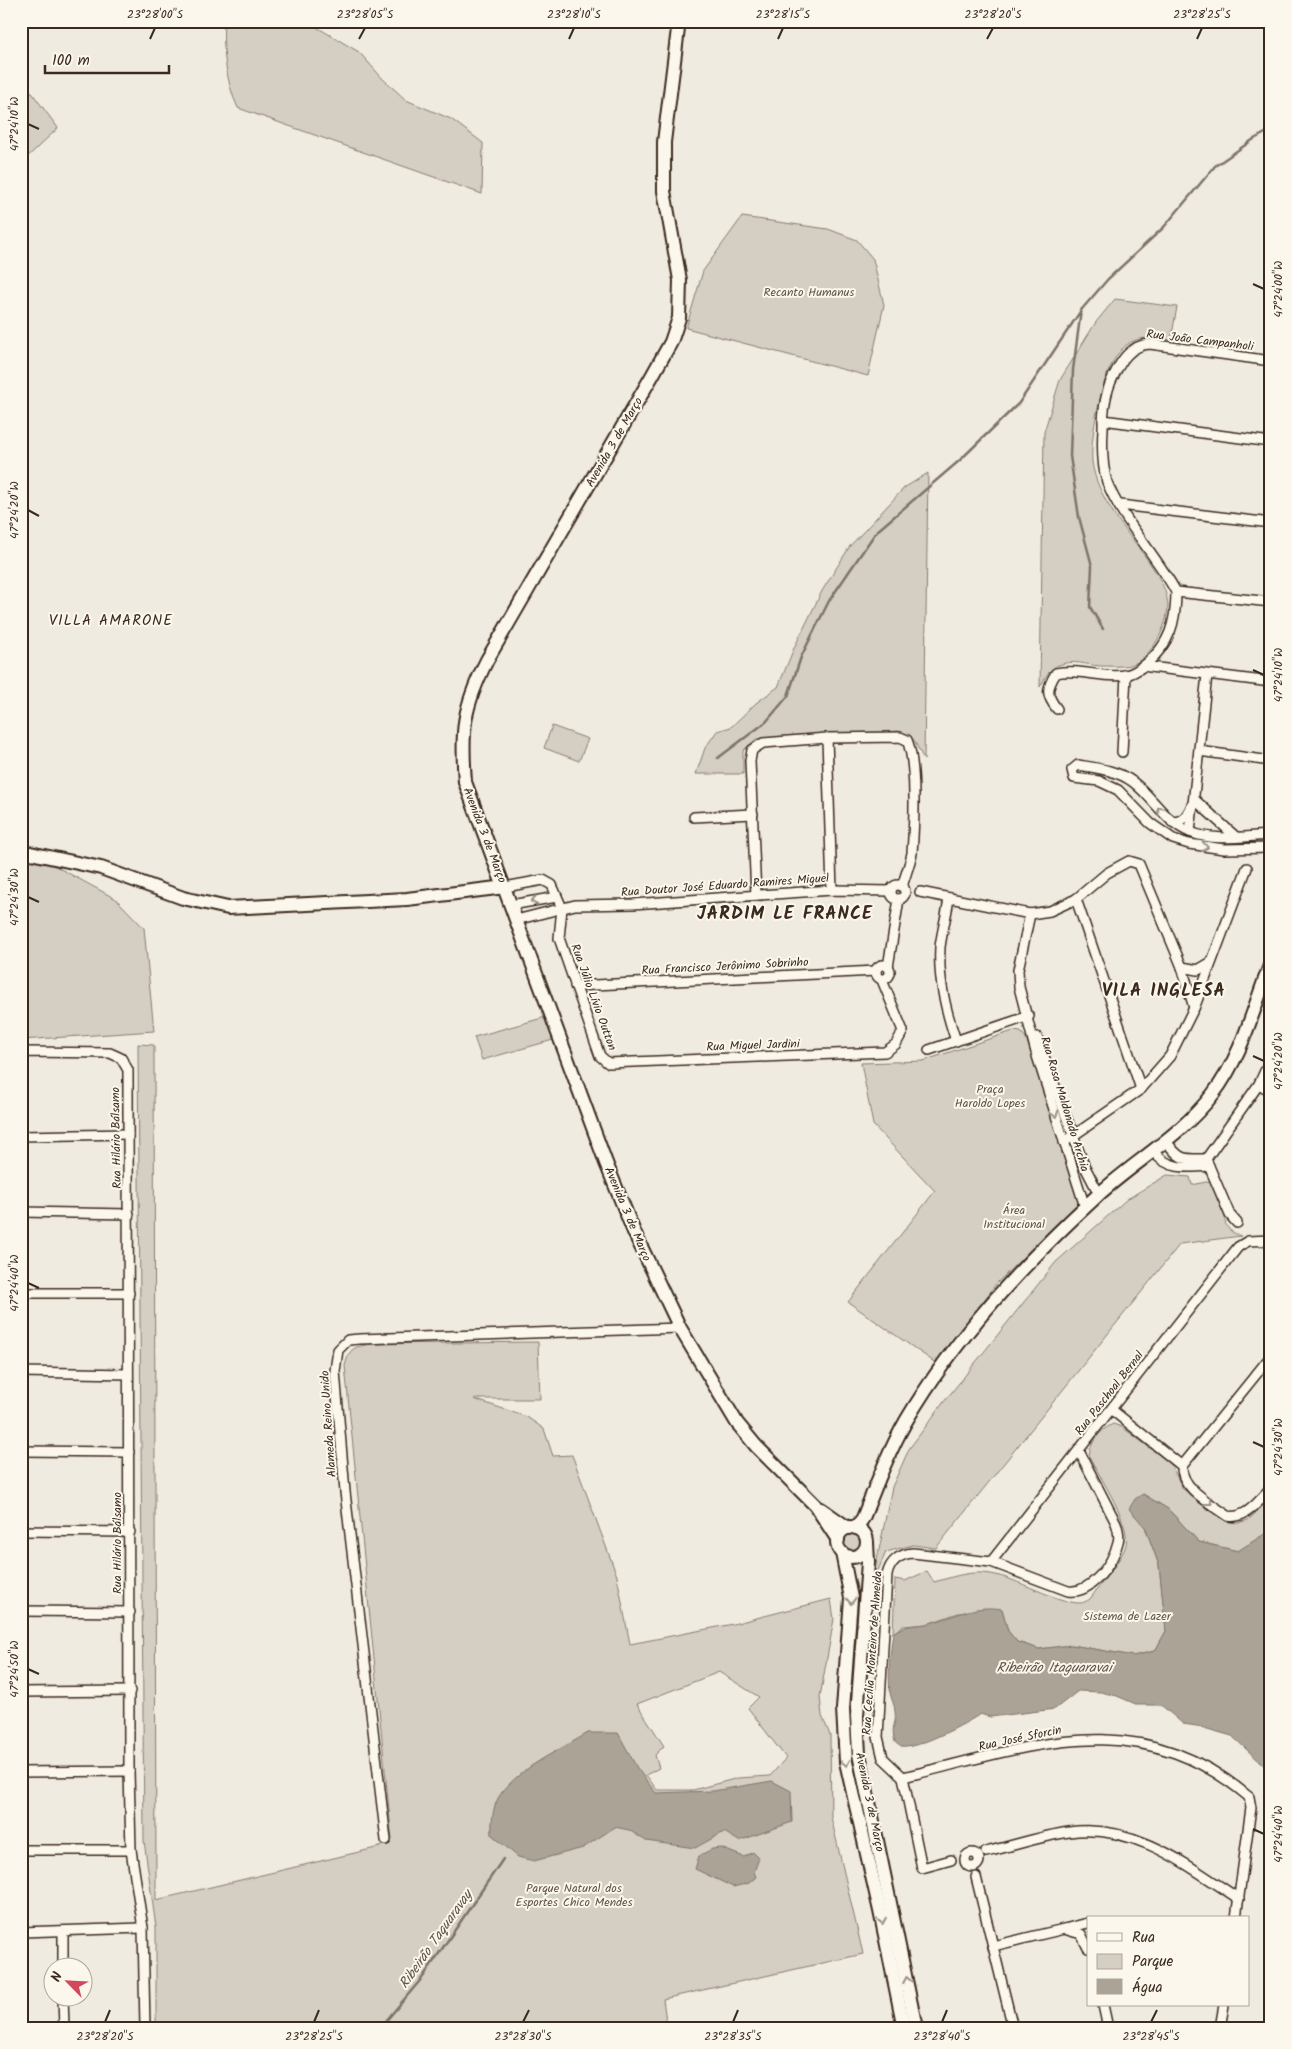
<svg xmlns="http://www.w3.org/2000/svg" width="1292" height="2049" viewBox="0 0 1292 2049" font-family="Kalam,sans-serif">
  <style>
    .green { fill: #d5cec3; stroke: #887c70; fill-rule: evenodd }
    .water { fill: #aca397; stroke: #7f7367 }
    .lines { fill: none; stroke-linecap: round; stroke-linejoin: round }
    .stream { stroke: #7f7367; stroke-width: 2.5 }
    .street-casing { stroke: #3b2a1e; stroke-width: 12 }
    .secondary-casing { stroke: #3b2a1e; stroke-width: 16 }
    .street { stroke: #fbf7ec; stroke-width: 9 }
    .secondary { stroke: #fbf7ec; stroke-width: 12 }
    .oneway { stroke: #9b9085 }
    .ticks { fill: none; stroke: #3b2a1e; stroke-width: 2 }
    .labels { text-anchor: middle; stroke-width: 4; stroke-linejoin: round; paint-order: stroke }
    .park-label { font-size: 12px; fill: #625347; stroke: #fbf7ec }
    .street-label { font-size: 12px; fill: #3b2a1e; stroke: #fbf7ec }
    .water-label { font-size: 14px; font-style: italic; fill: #635448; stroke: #fbf7ec }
    .quarter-label { font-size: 15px; letter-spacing: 1px; fill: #3b2a1e; stroke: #fbf7ec }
    .district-label { font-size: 18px; font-weight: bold; letter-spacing: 1px; fill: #3b2a1e; stroke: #fbf7ec }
    .neatline { fill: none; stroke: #3b2a1e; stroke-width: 2 }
    .ticks-label { font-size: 12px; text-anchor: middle; fill: #3b2a1e }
  </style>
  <rect width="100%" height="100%" fill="#f0ebe0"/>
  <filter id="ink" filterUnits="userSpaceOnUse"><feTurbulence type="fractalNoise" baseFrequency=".02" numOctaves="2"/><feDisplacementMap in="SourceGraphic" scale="10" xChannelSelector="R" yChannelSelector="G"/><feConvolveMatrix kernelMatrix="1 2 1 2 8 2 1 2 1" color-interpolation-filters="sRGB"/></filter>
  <g filter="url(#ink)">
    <g class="green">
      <path d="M224,21H288L313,25L359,52L383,79L406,100L451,119L483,143L482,194L238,108C226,83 222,48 224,21Z"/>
      <polygon points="21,78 58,128 21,163"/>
      <polygon points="742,217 828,229 857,240 873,259 884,305 868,376 686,328 703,271"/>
      <path d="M1115,299L1177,307L1171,340C1139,335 1124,338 1110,368C1103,382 1101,397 1097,412C1094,427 1091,445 1092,461C1096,498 1129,533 1149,562C1159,577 1171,595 1167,614C1164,633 1149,659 1131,665C1122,667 1109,666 1100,666C1086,665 1073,659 1059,665C1049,668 1045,678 1040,687L1044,432L1060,380L1096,322Z"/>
      <polygon points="928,473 924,760 914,740 899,731 756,739 743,751 743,774 696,774 705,748 717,731 731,727 756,703 778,687 794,648 822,591 850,546 904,488"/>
      <polygon points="552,726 588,739 579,761 544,748"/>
      <polygon points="21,857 46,861 116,899 144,928 154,1031 21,1040"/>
      <polygon points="546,1017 553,1040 482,1060 474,1037"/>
      <polygon points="1013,1031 1021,1032 1026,1038 1079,1202 996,1284 937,1364 848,1302 935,1191 873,1125 861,1063 923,1061"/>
      <path d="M138,1044L154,1045L156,1900L380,1847L392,1840L345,1366C350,1347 353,1347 372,1344L538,1342L540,1399H474L527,1417L544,1429L553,1456L572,1455L617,1576L630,1644L733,1624L831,1599L834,1619L820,1697L822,1716L830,1735L831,1817L863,1954L663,1999L667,2028H156V1927L144,1841ZM719,1672L759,1697L748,1708L786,1758L770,1776L738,1778L693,1790H657L646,1775L659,1768L655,1755L664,1746L637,1704Z"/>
      <path d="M1167,1175L1190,1177L1192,1185L1210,1181L1225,1217C1224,1228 1232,1233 1241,1236L1180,1244L936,1548L913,1545L886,1552L872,1584L892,1487L909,1449L943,1403L1056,1262L1127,1199Z"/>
      <path d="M1113,1424L1122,1427L1170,1463L1183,1489L1227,1521L1238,1523L1248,1520L1271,1498V1530L1238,1551L1199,1542L1168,1509L1143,1494L1130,1509L1145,1527L1159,1565L1166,1631L1155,1651L1133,1656L1072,1645L1039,1649L1017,1642L1008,1631L1002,1609L958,1613L927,1624L903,1626L893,1633L895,1579L905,1581L927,1571L934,1582C953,1577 971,1570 991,1574C1017,1578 1057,1603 1080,1603C1083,1603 1087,1601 1090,1599C1101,1583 1117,1566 1125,1548C1134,1527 1099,1476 1089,1456C1090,1442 1100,1430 1113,1424Z"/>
      <circle cx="852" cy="1543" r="10"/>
    </g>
    <g class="water">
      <path d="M1143,1494L1168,1509L1199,1542L1238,1551L1271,1530V1772L1232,1736L1197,1726L1183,1724L1161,1705H1138L1117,1696L1101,1692L1078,1691L1055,1709L990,1717L980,1714C968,1723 915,1750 901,1747C900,1746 895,1743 895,1742C890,1725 897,1725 895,1712C895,1705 891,1699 890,1693C888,1672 890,1653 893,1633C904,1625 913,1626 926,1624C954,1618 972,1604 1002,1609L1008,1631L1017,1642L1039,1649L1072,1645L1133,1656L1155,1651L1166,1631L1159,1565L1145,1527L1129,1509L1135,1499Z"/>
      <path d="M588,1733H618L637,1768L656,1793L713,1791L772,1781L791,1791L792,1822L739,1841L724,1832L695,1848L646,1841L629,1830L615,1827L583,1848L534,1861L518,1857L492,1835C491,1821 493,1802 503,1791C524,1765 560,1750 588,1733Z"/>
      <polygon points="721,1848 744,1857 753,1852 759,1858 754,1872 756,1877 749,1883 733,1887 695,1869 699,1856 712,1849"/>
    </g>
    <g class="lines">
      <g class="stream">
        <polyline points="1081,310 1073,370 1070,456 1079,517 1092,566 1090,607 1103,629"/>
        <polyline points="718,758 766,722 788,696 801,657 829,601 876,532 959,461 1019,403 1082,309 1108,279 1164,227 1215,166 1254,139 1271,130"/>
        <polyline points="380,2028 423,1977 503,1859"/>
      </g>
      <defs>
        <g id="street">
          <polyline points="1103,420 1271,442"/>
          <polyline points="1120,505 1271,523"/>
          <polyline points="1176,592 1271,602"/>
          <polyline points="1142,666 1271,682"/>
          <path d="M1057,709C1046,695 1046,689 1056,673C1080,668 1103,679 1125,675C1132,674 1141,668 1146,664C1170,644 1176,622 1176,592C1157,556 1121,519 1107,482C1102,466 1102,446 1103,429C1103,412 1105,393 1113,377C1121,361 1130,345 1150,344L1271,361"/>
          <polyline points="827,738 832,890"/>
          <polyline points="1199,751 1271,761"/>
          <polyline points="1122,752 1126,675"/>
          <polyline points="1195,800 1236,837"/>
          <polyline points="694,817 753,814"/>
          <path d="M1172,822C1183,822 1188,815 1192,805"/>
          <polyline points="1190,832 1207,675"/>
          <path d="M1271,835C1246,836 1214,842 1190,832C1165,822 1154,798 1133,782C1117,770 1096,768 1078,765L1072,770L1074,778L1099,781L1118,790L1150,823L1173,839L1189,844L1224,849L1271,848"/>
          <circle cx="898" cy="892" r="7"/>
          <polyline points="505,887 543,880 552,885 562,908 559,938 600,1056 608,1063 885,1052 896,1044 903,1031 882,980"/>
          <polyline points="920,892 1030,914 1050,911 1076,899 1107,873 1129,861 1139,864 1182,967 1194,1008"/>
          <path d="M756,895L750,761L752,750L763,743L827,738L900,737L907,740C917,764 914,826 912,853C910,864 905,876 902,887"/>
          <path d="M949,898C947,914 942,931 940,947C938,980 946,1011 956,1041"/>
          <polyline points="1076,899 1141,1089"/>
          <polyline points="511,905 557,897"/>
          <polyline points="1030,914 1018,970 1019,987 1037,1056 1085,1207"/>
          <polyline points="516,920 575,905 633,904 832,890 891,891"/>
          <circle cx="883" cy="972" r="7"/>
          <polyline points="888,967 899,899"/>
          <polyline points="1182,967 1198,970 1210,963"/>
          <polyline points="575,986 876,971"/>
          <polyline points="1037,1037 1084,1165 1099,1194"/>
          <polyline points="929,1050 1029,1016"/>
          <polyline points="21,1059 26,1052 110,1053 121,1058 128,1070 129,1771 131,1850 143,1928 145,2028"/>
          <polyline points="1259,1084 1271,1091"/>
          <polyline points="21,1136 128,1134"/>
          <polyline points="1064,1142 1141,1089 1170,1056 1195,1006 1247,868"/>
          <path d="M1167,1142C1180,1161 1184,1159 1206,1159L1259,1084L1271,1058"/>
          <path d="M1153,1151C1167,1170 1187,1168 1209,1166"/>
          <polyline points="1206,1159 1230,1215 1237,1223"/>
          <polyline points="21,1212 129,1214"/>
          <polyline points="21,1293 129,1293"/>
          <polyline points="21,1372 128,1374"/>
          <polyline points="1112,1410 1182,1466"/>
          <polyline points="21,1451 129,1452"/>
          <polyline points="1182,1466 1271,1356"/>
          <path d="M1182,1466C1180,1488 1212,1504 1228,1516C1246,1520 1259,1500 1271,1489"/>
          <polyline points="21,1531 130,1532"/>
          <polyline points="991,1562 1238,1247 1248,1241 1271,1240"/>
          <polyline points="21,1611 130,1612"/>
          <polyline points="21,1692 130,1691"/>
          <polyline points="21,1772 129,1771"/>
          <path d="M903,1777L883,1758L878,1737L887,1575C890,1561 900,1554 913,1553L991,1562L1068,1591C1091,1594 1113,1564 1118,1542C1120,1536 1118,1529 1116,1523L1079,1451"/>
          <path d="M903,1777C1030,1747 1136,1702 1249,1797L1251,1808L1236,1918"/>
          <polyline points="903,1777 922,1868 951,1860"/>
          <polyline points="386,1840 345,1492 335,1371 338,1350 348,1340 360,1339 680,1328"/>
          <polyline points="21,1850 131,1850"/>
          <path d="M986,1852C1013,1846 1041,1836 1069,1832C1135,1823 1187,1865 1239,1899"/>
          <circle cx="972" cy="1860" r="7"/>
          <polyline points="976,1877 1013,2028"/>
          <polyline points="63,1931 63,1966"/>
          <polyline points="21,1932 143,1928"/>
          <polyline points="1081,1934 1064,1929 1088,1923"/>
          <polyline points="1082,1936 1088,1948"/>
          <polyline points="993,1946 1064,1929"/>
          <polyline points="63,1996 64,2028"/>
          <polyline points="1103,2005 1108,2028"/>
          <polyline points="1220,2028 1224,2005"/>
        </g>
        <g id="secondary">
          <path d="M679,21L664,142V191L680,280L679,318L671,342L652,376L487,660C463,708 461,729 465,782L606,1163L634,1232L680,1328L737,1423L756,1446L815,1505L838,1540"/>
          <polyline points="21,851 101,868 183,898 228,908 407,899 505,887"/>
          <polyline points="821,1509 848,1528"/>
          <circle cx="852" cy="1542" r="15"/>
          <path d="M856,1528L863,1518C876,1485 889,1451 906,1421C956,1336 1024,1263 1097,1196C1135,1161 1181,1136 1213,1094C1243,1055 1253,1008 1271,963"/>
          <polyline points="867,1543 868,1562 857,1716 859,1754 916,2028"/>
          <polyline points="842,1553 851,1598 843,1709 846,1762 880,1911 904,2028"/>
        </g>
      </defs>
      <use href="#street" class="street-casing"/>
      <use href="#secondary" class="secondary-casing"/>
      <use href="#street" class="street"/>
      <use href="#secondary" class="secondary"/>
    </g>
    <defs><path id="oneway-chevron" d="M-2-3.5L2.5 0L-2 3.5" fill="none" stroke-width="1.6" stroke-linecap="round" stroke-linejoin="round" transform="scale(1.25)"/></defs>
    <g class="oneway">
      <use href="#oneway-chevron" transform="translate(1160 810) rotate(-135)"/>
      <use href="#oneway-chevron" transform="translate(1205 847) rotate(7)"/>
      <use href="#oneway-chevron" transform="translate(534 901) rotate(170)"/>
      <use href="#oneway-chevron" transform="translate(1055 1114) rotate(73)"/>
      <use href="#oneway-chevron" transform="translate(1209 1502) rotate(38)"/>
      <use href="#oneway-chevron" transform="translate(851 1601) rotate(88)"/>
      <use href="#oneway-chevron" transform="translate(846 1763) rotate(81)"/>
      <use href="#oneway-chevron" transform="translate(882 1921) rotate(79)"/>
      <use href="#oneway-chevron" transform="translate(907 1980) rotate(-101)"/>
    </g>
  </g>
  <path class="ticks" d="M150,39L155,28M359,39L365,28M569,39L574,28M778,39L783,28M987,39L993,28M1197,39L1202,28M28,124L39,129M1253,284L1264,289M28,510L39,516M1253,670L1264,675M28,897L39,902M1253,1056L1264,1061M28,1283L39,1288M1253,1442L1264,1447M28,1669L39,1674M1253,1829L1264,1834M105,2022L110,2010M314,2022L319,2010M523,2022L529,2010M733,2022L738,2010M942,2022L947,2010M1151,2022L1157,2010"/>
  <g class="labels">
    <g class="park-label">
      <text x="809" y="296">Recanto Humanus</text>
      <text x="990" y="1093">Praça<tspan x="990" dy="14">Haroldo Lopes</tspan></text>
      <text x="1014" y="1214">Área<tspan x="1014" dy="14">Institucional</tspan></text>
      <text x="1127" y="1620">Sistema de Lazer</text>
      <text x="574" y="1892">Parque Natural dos<tspan x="574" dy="14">Esportes Chico Mendes</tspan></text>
    </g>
    <g class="street-label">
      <text transform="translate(1200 340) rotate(7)" y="4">Rua João Campanholi</text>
      <text transform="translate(614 442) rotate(-60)" y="4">Avenida 3 de Março</text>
      <text transform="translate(485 835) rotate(69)" y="4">Avenida 3 de Março</text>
      <text transform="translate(725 885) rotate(-4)" y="4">Rua Doutor José Eduardo Ramires Miguel</text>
      <text transform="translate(725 966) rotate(-3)" y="4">Rua Francisco Jerônimo Sobrinho</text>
      <text transform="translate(594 997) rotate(70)" y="4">Rua Júlio Lívio Outton</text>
      <text transform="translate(753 1045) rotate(-2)" y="4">Rua Miguel Jardini</text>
      <text transform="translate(1065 1104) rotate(73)" y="4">Rua Rosa Maldonado Archia</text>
      <text transform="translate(116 1138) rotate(-91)" y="4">Rua Hilário Bálsamo</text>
      <text transform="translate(628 1214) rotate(67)" y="4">Avenida 3 de Março</text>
      <text transform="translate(1109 1393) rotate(-52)" y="4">Rua Paschoal Bernal</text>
      <text transform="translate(328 1424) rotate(-94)" y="4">Alameda Reino Unido</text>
      <text transform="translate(117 1543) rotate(-90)" y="4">Rua Hilário Bálsamo</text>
      <text transform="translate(872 1653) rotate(-86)" y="4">Rua Cecília Monteiro de Almeida</text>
      <text transform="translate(1020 1738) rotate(-12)" y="4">Rua José Sforcin</text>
      <text transform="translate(870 1802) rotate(78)" y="4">Avenida 3 de Março</text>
    </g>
    <g class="water-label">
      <text x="1054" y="1672">Ribeirão Itaguaravai</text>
      <text transform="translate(435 1939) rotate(-55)" y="5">Ribeirão Taquaravay</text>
    </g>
    <g class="quarter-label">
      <text x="111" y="625">VILLA AMARONE</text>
    </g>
    <g class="district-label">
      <text x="785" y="919">JARDIM LE FRANCE</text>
      <text x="1164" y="996">VILA INGLESA</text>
    </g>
  </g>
  <rect width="1292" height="2049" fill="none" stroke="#fbf7ec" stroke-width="55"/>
  <rect x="1087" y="1916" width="162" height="90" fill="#fbf7ec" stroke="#aea59a"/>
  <rect x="1097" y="1933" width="25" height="8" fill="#fbf7ec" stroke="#aea59a"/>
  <text x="1132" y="1942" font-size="15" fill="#3b2a1e">Rua</text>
  <rect x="1097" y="1954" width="25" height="15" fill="#d5cec3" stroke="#aea59a"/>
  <text x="1132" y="1966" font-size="15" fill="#3b2a1e">Parque</text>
  <rect x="1097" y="1979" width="25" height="15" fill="#aca397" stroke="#aea59a"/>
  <text x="1132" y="1992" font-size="15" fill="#3b2a1e">Água</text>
  <g transform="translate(68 1982) rotate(294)"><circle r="24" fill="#fbf7ec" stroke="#aea59a"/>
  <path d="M0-4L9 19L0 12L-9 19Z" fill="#d1495b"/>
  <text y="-8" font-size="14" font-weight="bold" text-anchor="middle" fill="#3b2a1e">N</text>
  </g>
  <path d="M45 65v8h124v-8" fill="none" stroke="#3b2a1e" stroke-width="2.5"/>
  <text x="52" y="65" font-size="15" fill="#3b2a1e" stroke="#fbf7ec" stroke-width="4" paint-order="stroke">100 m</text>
  <rect x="28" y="28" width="1236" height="1994" class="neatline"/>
  <g class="ticks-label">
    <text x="155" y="18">23°28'00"S</text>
    <text x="365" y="18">23°28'05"S</text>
    <text x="574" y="18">23°28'10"S</text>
    <text x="783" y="18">23°28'15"S</text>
    <text x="993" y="18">23°28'20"S</text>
    <text x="1202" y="18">23°28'25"S</text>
    <text transform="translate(14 124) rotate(-90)" y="4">47°24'10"W</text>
    <text transform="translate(1278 289) rotate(-90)" y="4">47°24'00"W</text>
    <text transform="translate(14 510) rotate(-90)" y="4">47°24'20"W</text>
    <text transform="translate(1278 675) rotate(-90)" y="4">47°24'10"W</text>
    <text transform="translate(14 897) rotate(-90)" y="4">47°24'30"W</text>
    <text transform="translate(1278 1061) rotate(-90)" y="4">47°24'20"W</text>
    <text transform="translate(14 1283) rotate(-90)" y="4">47°24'40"W</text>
    <text transform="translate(1278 1447) rotate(-90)" y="4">47°24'30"W</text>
    <text transform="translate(14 1669) rotate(-90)" y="4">47°24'50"W</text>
    <text transform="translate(1278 1834) rotate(-90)" y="4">47°24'40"W</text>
    <text x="105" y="2040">23°28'20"S</text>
    <text x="314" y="2040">23°28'25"S</text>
    <text x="523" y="2040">23°28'30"S</text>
    <text x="733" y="2040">23°28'35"S</text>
    <text x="942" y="2040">23°28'40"S</text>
    <text x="1151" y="2040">23°28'45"S</text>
  </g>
</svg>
